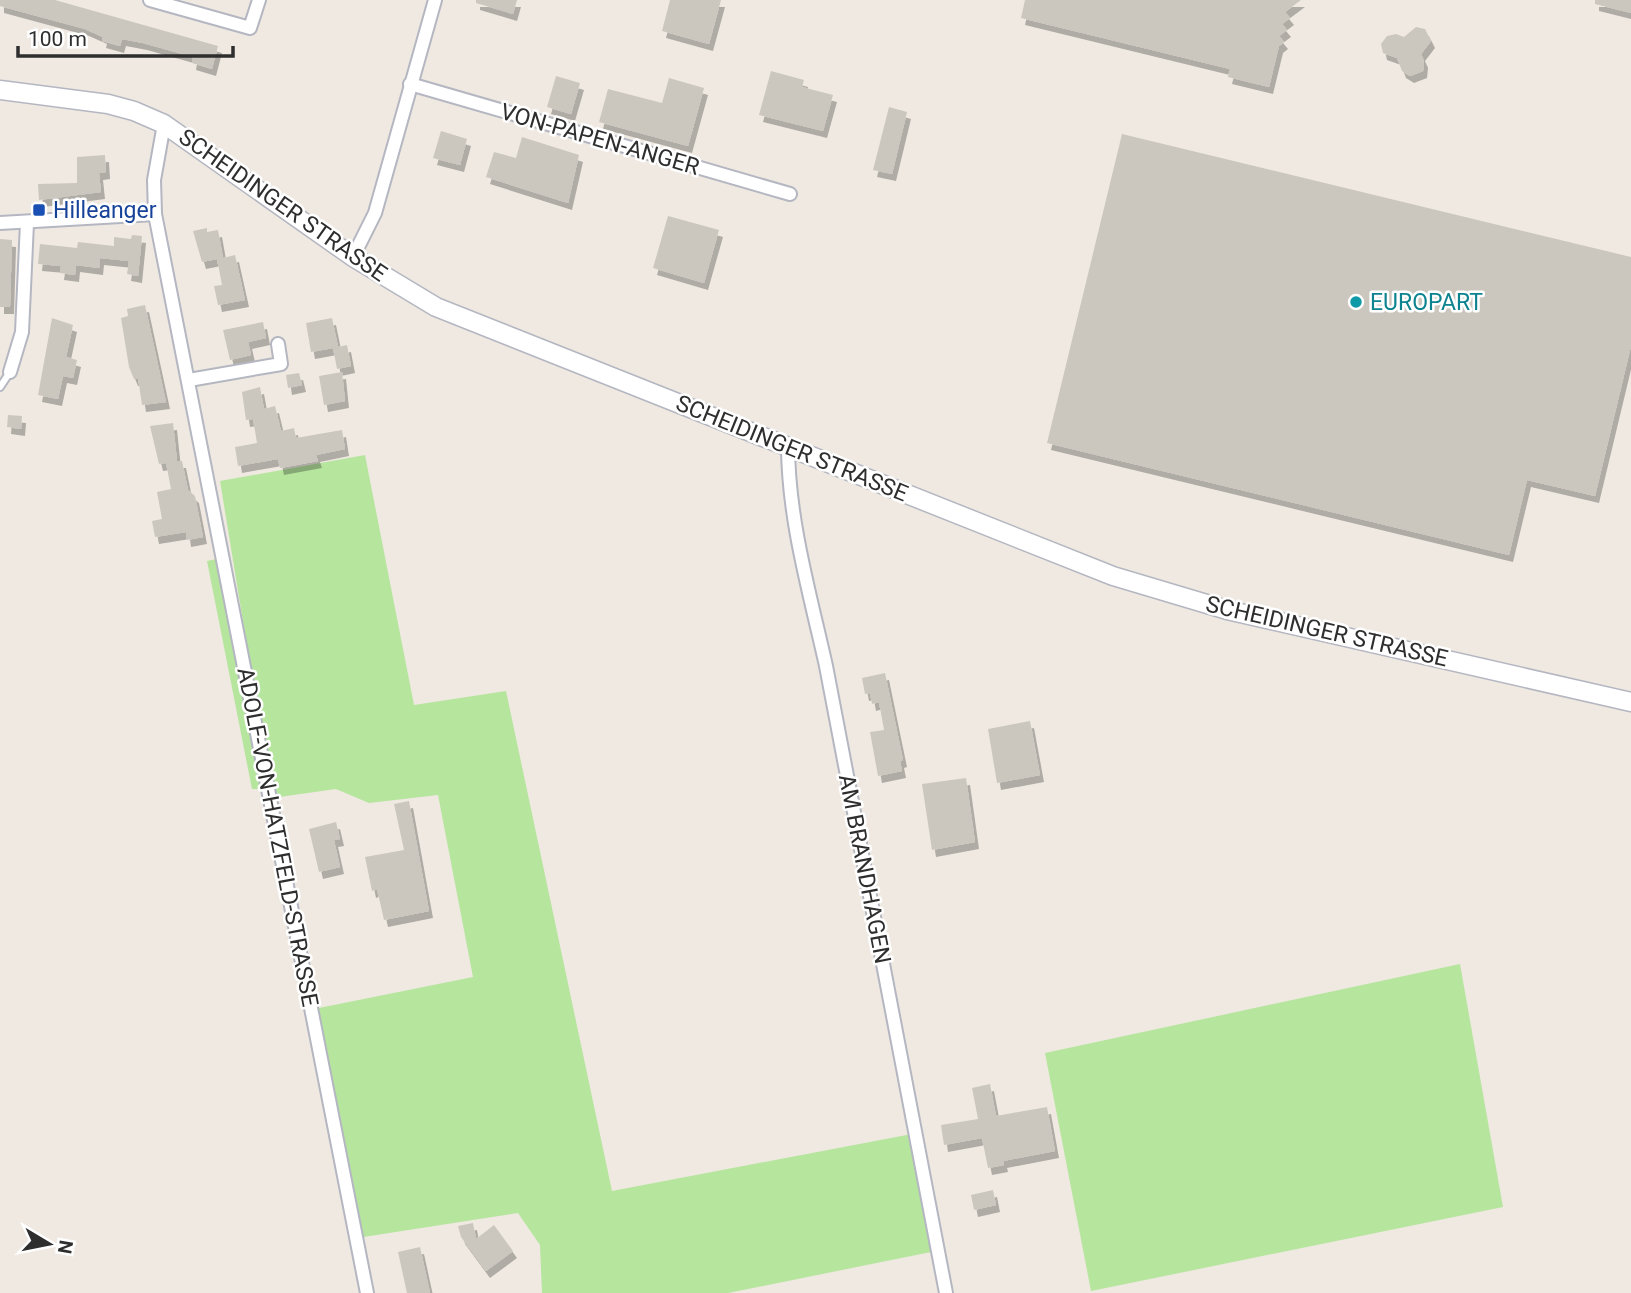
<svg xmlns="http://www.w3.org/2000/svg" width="1631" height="1293" viewBox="0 0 1631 1293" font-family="Roboto,sans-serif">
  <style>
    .green { fill: #b6e59e }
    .building { fill: #cbc7bf; filter: url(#shadow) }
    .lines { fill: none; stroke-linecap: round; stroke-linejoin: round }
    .service-casing { stroke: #b4b7c1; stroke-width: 10 }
    .minor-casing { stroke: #b4b7c1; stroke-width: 16 }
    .secondary-casing { stroke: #b4b7c1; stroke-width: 21 }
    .service { stroke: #fff; stroke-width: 6 }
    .minor { stroke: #fff; stroke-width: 12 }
    .secondary { stroke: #fff; stroke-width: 18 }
    .transit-dot { fill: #1a4fb4; stroke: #fff; stroke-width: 2.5 }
    .culture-dot { fill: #0f9aa8; stroke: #fff; stroke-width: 2.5 }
    .labels { text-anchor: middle; stroke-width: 5; stroke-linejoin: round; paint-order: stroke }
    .street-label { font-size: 23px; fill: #2e2e2e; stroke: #fff }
    .transit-label { font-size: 23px; fill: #164399; stroke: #fff; text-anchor: start }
    .culture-label { font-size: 23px; fill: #0d838f; stroke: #fff; text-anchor: start }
  </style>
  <defs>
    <filter id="shadow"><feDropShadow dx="4" dy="7" stdDeviation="0" flood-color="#0004"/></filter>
  </defs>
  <rect width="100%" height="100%" fill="#efe9e1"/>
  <g class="green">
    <polygon points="365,455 414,705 506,691 612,1191 912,1134 936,1251 728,1293 542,1293 540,1245 518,1213 357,1238 314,1009 473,977 438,795 369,803 336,789 272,798 220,481"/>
    <polygon points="221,558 266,789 252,789 207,561"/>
    <polygon points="1460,964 1503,1207 1091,1291 1045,1053"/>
  </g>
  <g class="building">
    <polygon points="0,0 55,0 218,46 212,69 192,63 193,57 143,43 122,39 120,46 102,41 103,37 85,29 0,6"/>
    <polygon points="476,0 517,0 513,14 476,3"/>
    <polygon points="670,0 721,0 709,44 662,31"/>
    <polygon points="1025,0 1301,0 1285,12 1290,18 1282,24 1287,30 1279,36 1284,42 1279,46 1269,87 1228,77 1230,69 1021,18"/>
    <polygon points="1595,0 1631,0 1631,13 1595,4"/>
    <polygon points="1416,27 1425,29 1431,41 1421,54 1424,61 1423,71 1410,76 1402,71 1397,58 1383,53 1381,44 1387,36 1396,34 1404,37"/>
    <polygon points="771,71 804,80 802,87 833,95 823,131 759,115"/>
    <polygon points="556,76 580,83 571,114 547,107"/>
    <polygon points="669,78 704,88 688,146 599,122 608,89 662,103"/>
    <polygon points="889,107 907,112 892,174 873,170"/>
    <polygon points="441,131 467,139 460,165 433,158"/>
    <polygon points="1122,134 1631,257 1631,346 1595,496 1527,480 1509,555 1047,443"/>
    <polygon points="522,137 579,155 568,203 486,177 494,152 516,158"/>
    <polygon points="105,155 106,172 99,173 101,192 39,200 38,184 77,183 77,157"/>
    <polygon points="668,216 719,230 704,283 653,268"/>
    <polygon points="207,228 207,232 218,230 223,258 235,255 245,300 218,305 214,286 222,285 217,259 202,262 193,231"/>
    <polygon points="132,235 142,236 138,276 127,274 129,261 100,258 99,268 76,265 75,275 60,273 61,266 38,264 40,244 77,248 78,242 114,246 114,237 131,239"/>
    <polygon points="0,239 12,240 10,307 0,307"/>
    <polygon points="145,305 166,402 142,405 138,378 134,379 129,367 121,318 128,316 127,309"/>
    <polygon points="52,318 73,325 66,357 77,360 73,378 63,376 58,399 38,395"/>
    <polygon points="332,318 338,347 347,345 351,366 337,369 333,348 311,352 306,323"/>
    <polygon points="263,322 266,338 248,342 251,355 230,360 223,330"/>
    <polygon points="342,372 345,401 324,405 319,376"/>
    <polygon points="299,373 302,385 288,388 286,375"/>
    <polygon points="260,387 264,409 275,406 281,431 294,428 296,438 342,430 345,449 316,455 318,461 280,468 278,459 238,466 235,447 257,443 253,419 246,420 242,392"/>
    <polygon points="8,415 22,416 21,429 7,427"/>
    <polygon points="173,423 177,461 182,461 188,490 195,496 203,537 187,540 186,532 155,537 152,521 162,519 157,492 171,489 166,463 159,464 150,426"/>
    <polygon points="885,673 903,760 900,761 902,771 878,776 870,732 884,730 879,702 872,704 870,693 865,694 862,678"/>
    <polygon points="1030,721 1040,775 997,783 988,729"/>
    <polygon points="966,778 975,842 932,850 922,784"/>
    <polygon points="409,801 429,911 384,920 377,889 372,891 365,857 404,850 394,804"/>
    <polygon points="336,822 340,839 334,840 340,867 319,872 309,829"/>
    <polygon points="990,1084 996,1116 1047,1107 1055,1151 1003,1161 1004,1165 988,1168 982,1138 944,1145 941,1125 978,1119 972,1088"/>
    <polygon points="993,1190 996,1205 974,1210 971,1195"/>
    <polygon points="473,1223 476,1239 494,1225 513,1251 486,1271 461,1237 458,1226"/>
    <polygon points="420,1247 430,1293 407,1293 398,1252"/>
  </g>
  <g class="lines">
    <defs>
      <polyline id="service" points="0,387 10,372"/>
      <g id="minor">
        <polyline points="150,0 250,28 259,0"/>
        <polyline points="410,84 790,194"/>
        <polyline points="164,124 154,180 155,214 367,1293"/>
        <polyline points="0,223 155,214"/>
        <polyline points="353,257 375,213 435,0"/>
        <polyline points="10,372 22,332 27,223"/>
        <polyline points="189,380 281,364 278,344"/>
        <path d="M788,445C788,519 810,594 826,666L946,1293"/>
      </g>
      <polyline id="secondary" points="0,90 108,104 134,111 164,124 353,257 436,307 1113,576 1227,610 1631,702"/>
    </defs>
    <use href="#service" class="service-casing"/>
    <use href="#minor" class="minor-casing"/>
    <use href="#secondary" class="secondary-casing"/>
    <use href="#service" class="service"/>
    <use href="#minor" class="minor"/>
    <use href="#secondary" class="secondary"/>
  </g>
  <rect class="transit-dot" x="32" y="203" width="14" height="14" rx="3.5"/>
  <circle class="culture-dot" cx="1356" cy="302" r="7"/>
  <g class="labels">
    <g class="street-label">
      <text transform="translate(600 139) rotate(16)" y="8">VON-PAPEN-ANGER</text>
      <text transform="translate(283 205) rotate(35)" y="8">SCHEIDINGER STRASSE</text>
      <text transform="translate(792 448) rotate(22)" y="8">SCHEIDINGER STRASSE</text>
      <text transform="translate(1327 631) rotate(13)" y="8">SCHEIDINGER STRASSE</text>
      <text transform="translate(278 837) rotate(79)" y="8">ADOLF-VON-HATZFELD-STRASSE</text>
      <text transform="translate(865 869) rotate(79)" y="8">AM BRANDHAGEN</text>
    </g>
    <g class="transit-label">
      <text x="53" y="218">Hilleanger</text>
    </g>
    <g class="culture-label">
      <text x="1370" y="310">EUROPART</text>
    </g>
  </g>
  <g transform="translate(49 1244) rotate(100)" stroke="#ffffff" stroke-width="5" paint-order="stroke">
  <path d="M0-5L12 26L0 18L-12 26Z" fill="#2e2e2e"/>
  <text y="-10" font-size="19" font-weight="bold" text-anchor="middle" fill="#2e2e2e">N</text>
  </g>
  <path d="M18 46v10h215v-10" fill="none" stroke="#2e2e2e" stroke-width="3.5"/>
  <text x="28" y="46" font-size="21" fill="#2e2e2e" stroke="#ffffff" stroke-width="5" paint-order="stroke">100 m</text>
</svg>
